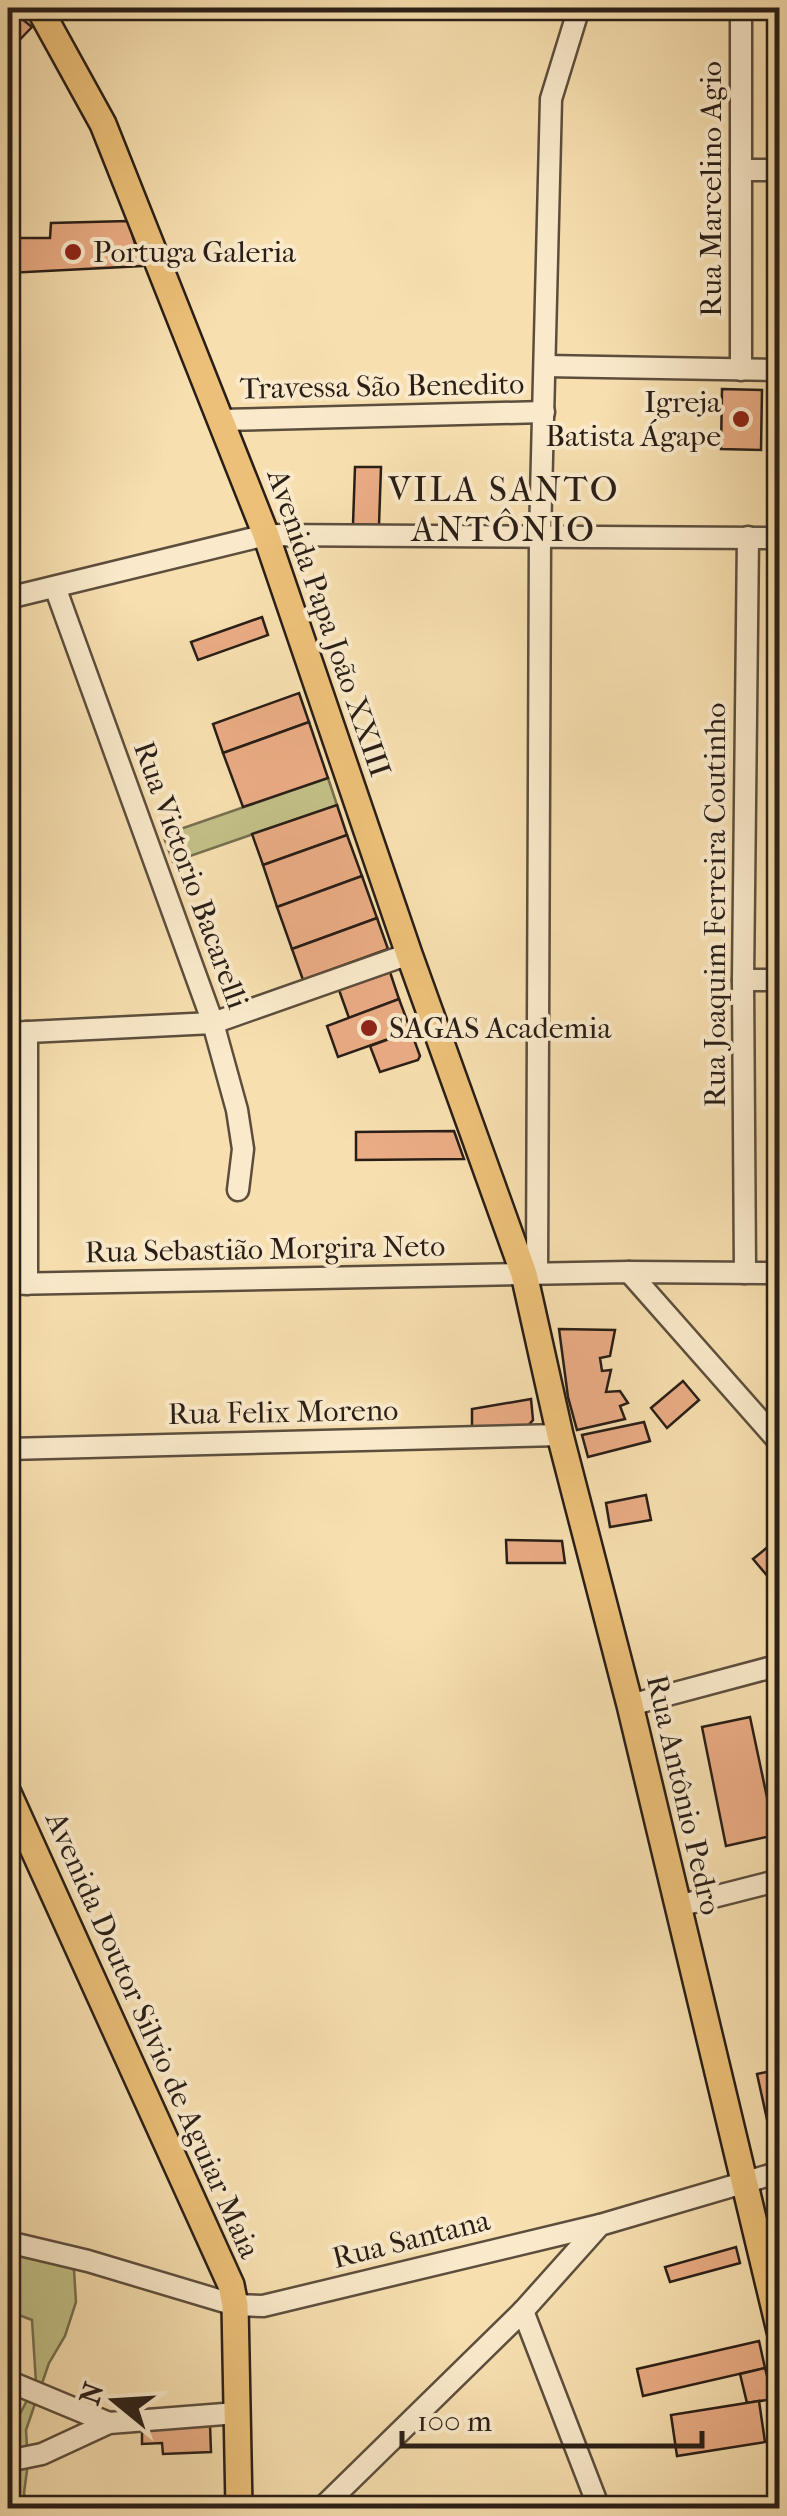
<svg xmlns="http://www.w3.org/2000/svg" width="787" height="2516" viewBox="0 0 787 2516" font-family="'IM FELL French Canon',serif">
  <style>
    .green { fill: #c2c087; stroke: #766f4f; stroke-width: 2.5 }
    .building { fill: #eaac84; stroke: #291e17; stroke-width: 2.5 }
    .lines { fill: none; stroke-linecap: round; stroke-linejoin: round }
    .minor-casing { stroke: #5c4e3d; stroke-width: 25 }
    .major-casing { stroke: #291e17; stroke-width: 30 }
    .minor { stroke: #faeacb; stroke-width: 20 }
    .major { stroke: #ecc078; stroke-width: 25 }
    .poi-dot { fill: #8f2418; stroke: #faeacb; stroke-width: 4 }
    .labels { text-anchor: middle; stroke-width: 8; stroke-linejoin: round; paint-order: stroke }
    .street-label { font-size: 30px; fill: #291e17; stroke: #faeacb }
    .poi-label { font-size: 30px; fill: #291e17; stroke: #faeacb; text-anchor: start }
    .quarter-label { font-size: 35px; letter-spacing: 2.5px; fill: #291e17; stroke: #faeacb }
  </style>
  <rect width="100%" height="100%" fill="#f7dfaf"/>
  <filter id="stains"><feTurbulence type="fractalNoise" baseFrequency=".002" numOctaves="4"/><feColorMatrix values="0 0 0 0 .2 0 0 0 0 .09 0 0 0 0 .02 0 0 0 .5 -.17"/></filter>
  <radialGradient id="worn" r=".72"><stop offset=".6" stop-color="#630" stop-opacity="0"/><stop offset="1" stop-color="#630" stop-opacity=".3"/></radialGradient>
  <g class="green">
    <polygon points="328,778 337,805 173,862 163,835"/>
    <polygon points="8,2245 48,2255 74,2270 76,2302 65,2336 49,2363 26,2430 28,2463 24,2493 27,2508 8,2508 8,2437 36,2383 32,2320 8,2311"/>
  </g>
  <g class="building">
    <polygon points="8,8 32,27 8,52"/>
    <polygon points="128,221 142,266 8,273 8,238 50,238 51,223"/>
    <polygon points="722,389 762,390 761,450 721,449"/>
    <polygon points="355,467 381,467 379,525 353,524"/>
    <polygon points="262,617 268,635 198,660 191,642"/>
    <polygon points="299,693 309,722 223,753 213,724"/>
    <polygon points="309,722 328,778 243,807 223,753"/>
    <polygon points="337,805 347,835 263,865 252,834"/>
    <polygon points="347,835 362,876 277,907 263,865"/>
    <polygon points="362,876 377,918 292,949 277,907"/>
    <polygon points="377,918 388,949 303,980 292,949"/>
    <polygon points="390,972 399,999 349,1018 339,990"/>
    <polygon points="399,999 411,1031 338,1057 327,1026"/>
    <polygon points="411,1031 420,1056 418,1060 380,1072 370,1046"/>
    <polygon points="454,1131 464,1159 356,1160 356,1132"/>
    <polygon points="559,1329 615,1330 610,1356 600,1358 602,1371 611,1370 606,1392 620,1391 628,1403 620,1406 625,1419 577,1430 568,1397"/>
    <polygon points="683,1381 699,1400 667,1428 651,1408"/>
    <polygon points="531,1399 533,1420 525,1429 472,1428 472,1409"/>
    <polygon points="644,1422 650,1441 588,1457 582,1435"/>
    <polygon points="646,1495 651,1520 610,1527 606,1503"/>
    <polygon points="780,1537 780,1591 753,1559"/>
    <polygon points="506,1540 562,1541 565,1563 507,1563"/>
    <polygon points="750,1717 775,1835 726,1846 702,1727"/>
    <polygon points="780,2069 780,2140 772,2142 757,2074"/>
    <polygon points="736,2247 740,2263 670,2282 665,2267"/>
    <polygon points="759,2341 765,2368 643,2396 637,2369"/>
    <polygon points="765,2368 773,2399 747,2403 740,2374"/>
    <polygon points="759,2401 765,2442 677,2456 671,2415"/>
    <polygon points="210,2424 211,2452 163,2454 162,2443 142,2444 142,2427"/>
    <polygon points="780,2499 780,2508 753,2508 752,2505"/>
  </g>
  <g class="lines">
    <defs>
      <g id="minor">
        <polyline points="741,8 741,370"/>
        <polyline points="741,170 780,170"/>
        <polyline points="545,366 780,370"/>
        <polyline points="221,420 544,412"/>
        <polyline points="55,587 213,1023 237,1110 243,1149 238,1190"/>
        <polyline points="8,598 266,535 780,538"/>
        <polyline points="743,980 780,980"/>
        <polyline points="8,1033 213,1023 409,954"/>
        <polyline points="629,1272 780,1443"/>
        <polyline points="745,1273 743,980 748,537"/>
        <polyline points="537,1274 540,537 551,99 579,8"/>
        <polyline points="8,1284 629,1272 780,1273"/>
        <polyline points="27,1284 27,1032"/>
        <polyline points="8,1449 560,1435"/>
        <polyline points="630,1705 780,1665"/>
        <polyline points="678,1906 780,1880"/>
        <polyline points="8,2242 88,2261 235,2305 263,2306 600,2225"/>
        <polyline points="523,2311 599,2508"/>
        <polyline points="8,2381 109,2423"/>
        <polyline points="8,2461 42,2454 109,2423 237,2413"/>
        <polyline points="322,2508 523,2311 600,2225 780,2172"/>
      </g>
      <g id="major">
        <polyline points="39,8 103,124 266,535 409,954 524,1274 560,1435 630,1705 780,2331"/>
        <polyline points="8,1793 231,2285 235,2305 239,2508"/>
      </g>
    </defs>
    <use href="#minor" class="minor-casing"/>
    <use href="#major" class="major-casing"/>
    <use href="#minor" class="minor"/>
    <use href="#major" class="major"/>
  </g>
  <g class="poi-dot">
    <circle cx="73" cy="252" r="10"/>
    <circle cx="741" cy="419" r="10"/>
    <circle cx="369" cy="1028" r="10"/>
  </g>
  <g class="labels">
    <g class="street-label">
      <text transform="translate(711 189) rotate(-90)" y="10">Rua Marcelino Agio</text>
      <text transform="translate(382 386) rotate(-1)" y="10">Travessa São Benedito</text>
      <text transform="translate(329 623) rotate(71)" y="10">Avenida Papa João XXIII</text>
      <text transform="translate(191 875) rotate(70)" y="10">Rua Victorio Bacarelli</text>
      <text transform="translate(715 905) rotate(-90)" y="10">Rua Joaquim Ferreira Coutinho</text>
      <text transform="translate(265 1249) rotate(-1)" y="10">Rua Sebastião Morgira Neto</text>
      <text transform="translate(283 1412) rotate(-1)" y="10">Rua Felix Moreno</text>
      <text transform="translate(684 1795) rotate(77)" y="10">Rua Antônio Pedro</text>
      <text transform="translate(153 2035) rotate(66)" y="10">Avenida Doutor Silvio de Aguiar Maia</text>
      <text transform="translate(411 2239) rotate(-14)" y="10">Rua Santana</text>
    </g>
    <g class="poi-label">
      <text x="93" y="262">Portuga Galeria</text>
      <text x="721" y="412" text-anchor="end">Igreja<tspan x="721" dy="34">Batista Ágape</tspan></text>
      <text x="389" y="1038">SAGAS Academia</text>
    </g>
    <g class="quarter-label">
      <text x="504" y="501">VILA SANTO<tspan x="504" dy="40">ANTÔNIO</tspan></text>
    </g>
  </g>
  <rect width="787" height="2516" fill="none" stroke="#f7dfaf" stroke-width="40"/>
  <rect x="10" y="10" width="767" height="2496" fill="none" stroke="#291e17" stroke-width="5"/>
  <rect x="20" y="20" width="747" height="2476" fill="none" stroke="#291e17" stroke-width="2.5"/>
  <g transform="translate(115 2401) rotate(288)" stroke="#faeacb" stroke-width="8" paint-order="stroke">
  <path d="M0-8L18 38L0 25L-18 38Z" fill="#291e17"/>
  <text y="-15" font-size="28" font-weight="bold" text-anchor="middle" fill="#291e17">N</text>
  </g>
  <path d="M402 2431v15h300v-15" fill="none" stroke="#291e17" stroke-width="5"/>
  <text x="417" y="2431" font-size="30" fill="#291e17" stroke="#faeacb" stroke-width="8" paint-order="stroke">100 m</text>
  <rect width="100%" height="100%" filter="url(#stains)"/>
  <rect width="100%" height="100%" fill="url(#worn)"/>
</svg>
